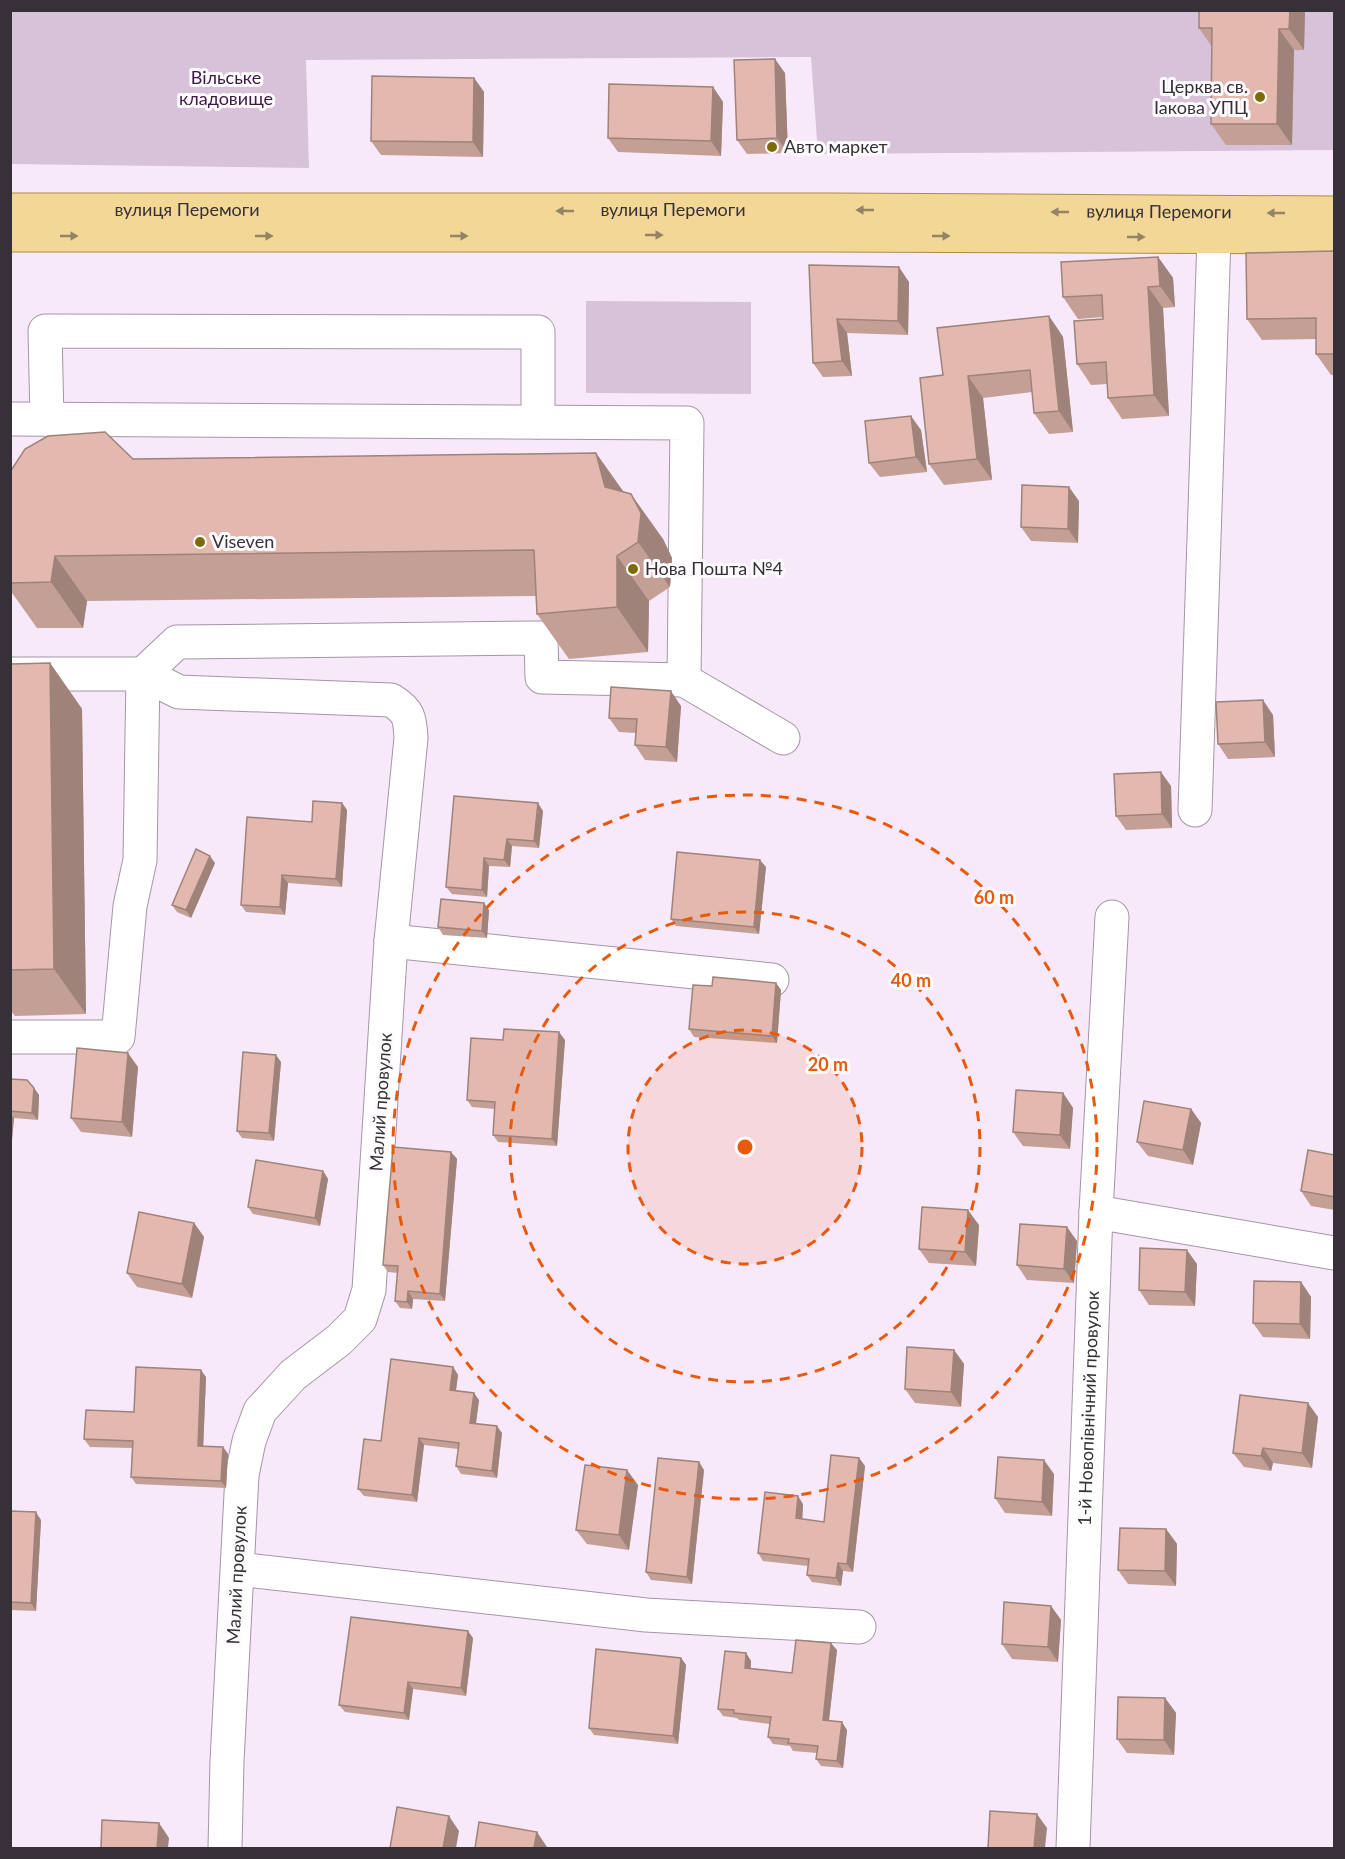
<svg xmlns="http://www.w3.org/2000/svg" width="1345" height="1859" viewBox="0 0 1345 1859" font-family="Lato,sans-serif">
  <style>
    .green { fill: #d7c2da }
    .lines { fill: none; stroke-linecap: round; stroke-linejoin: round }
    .minor-casing { stroke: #a496a6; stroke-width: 35 }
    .major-casing { stroke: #ac8b47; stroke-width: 35 }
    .minor { stroke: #fff; stroke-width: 33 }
    .major { stroke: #f3d796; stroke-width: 33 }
    .wall { fill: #c39f96 }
    .shaded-wall { fill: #9f827a }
    .building { fill: #e3b9af; stroke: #9f827a; stroke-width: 1.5 }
    .oneway { fill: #948466 }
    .ring { fill: none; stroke: #e8590c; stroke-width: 3; stroke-dasharray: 10 8 }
    .poi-dot { fill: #7f6b04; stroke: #fefbfe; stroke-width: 2 }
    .labels { text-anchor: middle; stroke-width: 6; stroke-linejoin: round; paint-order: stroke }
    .park-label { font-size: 18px; fill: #3c1a42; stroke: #fefbfe }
    .poi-label { font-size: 18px; fill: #363137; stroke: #fefbfe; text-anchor: start }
    .street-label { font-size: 18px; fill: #363137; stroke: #fefbfe }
    .centre { fill: #e8590c; stroke: #fefbfe; stroke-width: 3 }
    .ring-label { font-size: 18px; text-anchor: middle; font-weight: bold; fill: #e8590c; stroke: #fefbfe; stroke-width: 6; stroke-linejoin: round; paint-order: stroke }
  </style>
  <rect width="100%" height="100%" fill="#f8e9fa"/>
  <g class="green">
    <polygon points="11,11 1334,11 1334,150 818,154 811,57 306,60 309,168 11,164"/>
    <polygon points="586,301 751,302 751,394 586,393"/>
  </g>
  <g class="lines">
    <defs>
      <g id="minor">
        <polyline points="10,419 687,423 684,680 542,677 541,638 177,642 143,674 140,860 130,906 118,1037 10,1037"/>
        <polyline points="47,419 45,331 538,332 538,422"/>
        <path d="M10,674H143L179,692L391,700C409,711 410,718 411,738L391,941L369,1290L360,1319L339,1340L293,1375L260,1411L249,1441L242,1475L227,1761L225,1848"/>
        <polyline points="684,680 783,738"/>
        <polyline points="1195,810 1214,237"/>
        <polyline points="391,941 772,980"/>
        <polyline points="1096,1212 1334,1253"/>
        <polyline points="238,1569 646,1615 859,1627"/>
        <path id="s1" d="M1073,1848L1096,1212L1112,917"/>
      </g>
      <g id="major">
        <path id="s2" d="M10,210H831L1334,213"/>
        <polyline points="10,235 820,235 1334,237"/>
      </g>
    </defs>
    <use href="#minor" class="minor-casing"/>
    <use href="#major" class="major-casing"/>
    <use href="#minor" class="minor"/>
    <use href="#major" class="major"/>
  </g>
  <g class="wall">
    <polygon points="1305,10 1304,50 1294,50 1292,145 1226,145 1211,124 1212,47 1199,28"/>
    <polygon points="785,73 788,153 747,154 737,140"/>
    <polygon points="474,78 484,92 483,157 381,155 371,141"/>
    <polygon points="713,87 723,102 721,156 618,152 608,138"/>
    <polygon points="1335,251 1335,375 1331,375 1316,354 1316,339 1262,340 1247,319"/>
    <polygon points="1158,257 1173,278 1175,307 1163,308 1169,416 1122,419 1108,398 1107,384 1091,385 1077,364 1103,319 1103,317 1078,319 1063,297"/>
    <polygon points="809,265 909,282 908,335 847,333 852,376 823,377 813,363"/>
    <polygon points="1049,316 1063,337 1073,432 1049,434 1034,413 1032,392 983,398 992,480 944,485 929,464 943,375"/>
    <polygon points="921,430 927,472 880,477 869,463"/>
    <polygon points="596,453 623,492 663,539 672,558 670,587 649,601 648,652 569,659 537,614 537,596 87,601 83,628 37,628 10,590 10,472 133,459"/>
    <polygon points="1079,501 1078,543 1031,541 1021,527"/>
    <polygon points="50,663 82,709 86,1014 15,1016 10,1010 10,664"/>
    <polygon points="681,706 677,762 645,760 635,745 636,733 619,732 609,718"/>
    <polygon points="1273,715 1275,757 1228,759 1218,744"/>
    <polygon points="1171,786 1172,828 1126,830 1116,816"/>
    <polygon points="342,803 347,810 342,887 288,883 285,915 246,912 241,905 312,822"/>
    <polygon points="543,811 539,848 512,846 510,867 489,866 487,897 452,894 446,887"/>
    <polygon points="215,863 191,918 177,912 172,905"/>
    <polygon points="766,867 759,934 676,926 671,919"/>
    <polygon points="489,910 487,938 443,935 438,927"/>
    <polygon points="776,983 781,990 777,1043 694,1037 689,1029 712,986"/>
    <polygon points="503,1040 565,1040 557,1146 498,1142 493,1135 495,1109 472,1107 467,1100"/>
    <polygon points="281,1062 274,1141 242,1138 237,1131"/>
    <polygon points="138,1067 132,1137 81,1132 71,1118"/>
    <polygon points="10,1079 34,1088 39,1095 38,1120 14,1118 10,1161"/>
    <polygon points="1063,1093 1073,1108 1070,1149 1023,1146 1013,1132"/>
    <polygon points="1191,1109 1201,1123 1193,1165 1148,1156 1137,1142"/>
    <polygon points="451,1152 457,1159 445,1301 413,1299 412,1309 400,1308 395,1301 398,1273 388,1272 383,1265"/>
    <polygon points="1335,1155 1335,1210 1311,1206 1301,1191"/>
    <polygon points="323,1171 328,1179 320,1226 253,1214 248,1207"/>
    <polygon points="194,1223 204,1237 192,1298 137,1287 127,1273"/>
    <polygon points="979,1225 976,1266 929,1263 919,1249"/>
    <polygon points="1077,1241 1074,1283 1027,1280 1017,1265"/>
    <polygon points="1197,1264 1195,1306 1149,1305 1139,1290"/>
    <polygon points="1301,1282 1311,1297 1310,1339 1263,1337 1253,1323"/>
    <polygon points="954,1350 964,1364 961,1407 915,1403 905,1389"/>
    <polygon points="453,1367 458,1375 456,1390 479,1400 476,1423 502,1433 497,1478 461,1474 456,1466 458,1449 424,1445 417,1502 364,1496 358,1489 381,1441"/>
    <polygon points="206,1377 203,1446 223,1447 228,1454 226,1488 136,1484 131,1477 132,1448 90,1447 84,1439 134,1412"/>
    <polygon points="1318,1417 1312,1468 1273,1463 1271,1471 1244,1467 1233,1453"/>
    <polygon points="859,1458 865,1466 853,1572 843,1571 841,1586 812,1582 807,1575 808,1566 763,1561 758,1553 803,1504 802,1519 824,1522"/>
    <polygon points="704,1470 692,1584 651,1580 646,1572"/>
    <polygon points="1054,1474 1052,1516 1005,1513 995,1498"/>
    <polygon points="638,1485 629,1550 587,1544 576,1530"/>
    <polygon points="10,1511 41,1520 36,1611 10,1610"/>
    <polygon points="1166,1529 1177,1544 1176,1586 1128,1584 1118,1570"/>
    <polygon points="1051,1606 1061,1620 1058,1662 1012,1659 1002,1644"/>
    <polygon points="473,1638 466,1696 413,1689 409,1720 345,1712 339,1705"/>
    <polygon points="837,1650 829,1721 847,1730 843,1768 821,1766 816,1759 817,1753 793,1751 790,1746 773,1744 768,1737 770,1724 739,1720 737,1718 723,1716 718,1709 746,1653 751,1661 751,1668 792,1673"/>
    <polygon points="681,1658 686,1665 678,1744 594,1735 589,1728"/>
    <polygon points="1165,1698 1176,1713 1174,1755 1127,1753 1117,1739"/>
  </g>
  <g class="shaded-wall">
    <polygon points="1290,10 1305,10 1304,50 1289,29"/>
    <polygon points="1279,29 1294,50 1292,145 1277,124"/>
    <polygon points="775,59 785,73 788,153 777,138"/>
    <polygon points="474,78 484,92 483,157 473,142"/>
    <polygon points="713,87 723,102 721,156 711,141"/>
    <polygon points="1158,257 1173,278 1175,307 1160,286"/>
    <polygon points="899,267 909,282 908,335 898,321"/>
    <polygon points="1148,287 1163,308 1169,416 1154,395"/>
    <polygon points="1049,316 1063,337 1073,432 1059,411"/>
    <polygon points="837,319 847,333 852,376 842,361"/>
    <polygon points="968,376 983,398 992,480 977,459"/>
    <polygon points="911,416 921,430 927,472 916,457"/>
    <polygon points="596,453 628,498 605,487"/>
    <polygon points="1069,487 1079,501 1078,543 1068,529"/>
    <polygon points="631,494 663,539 672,558 670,587 638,542"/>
    <polygon points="55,556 87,601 83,628 51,582"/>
    <polygon points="617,556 649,601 648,652 617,607"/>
    <polygon points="50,663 82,709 86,1014 54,969"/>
    <polygon points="671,691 681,706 677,762 666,747"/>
    <polygon points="1263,700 1273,715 1275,757 1265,742"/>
    <polygon points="1161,772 1171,786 1172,828 1162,814"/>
    <polygon points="342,803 347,810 342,887 336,879"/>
    <polygon points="538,803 543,811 539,848 534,841"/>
    <polygon points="507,839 512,846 510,867 504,860"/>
    <polygon points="210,856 215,863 191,918 186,910"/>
    <polygon points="484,858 489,866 487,897 482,890"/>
    <polygon points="760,860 766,867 759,934 754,927"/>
    <polygon points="282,875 288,883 285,915 280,907"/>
    <polygon points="484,903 489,910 487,938 482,931"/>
    <polygon points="776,983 781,990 777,1043 772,1036"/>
    <polygon points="559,1032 565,1040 557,1146 552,1139"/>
    <polygon points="128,1053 138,1067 132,1137 122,1122"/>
    <polygon points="276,1055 281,1062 274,1141 269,1133"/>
    <polygon points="34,1088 39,1095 38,1120 32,1113"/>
    <polygon points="1063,1093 1073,1108 1070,1149 1060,1135"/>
    <polygon points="1191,1109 1201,1123 1193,1165 1183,1150"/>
    <polygon points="10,1114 14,1118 10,1161"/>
    <polygon points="451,1152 457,1159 445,1301 440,1294"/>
    <polygon points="323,1171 328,1179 320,1226 315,1218"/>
    <polygon points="968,1210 979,1225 976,1266 965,1252"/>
    <polygon points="194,1223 204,1237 192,1298 182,1284"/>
    <polygon points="1067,1227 1077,1241 1074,1283 1064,1269"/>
    <polygon points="1187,1250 1197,1264 1195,1306 1185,1292"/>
    <polygon points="1301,1282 1311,1297 1310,1339 1300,1324"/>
    <polygon points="408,1291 413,1299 412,1309 407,1302"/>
    <polygon points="954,1350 964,1364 961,1407 951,1392"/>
    <polygon points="453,1367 458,1375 455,1397 450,1390"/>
    <polygon points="201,1370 206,1377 203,1453 198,1446"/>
    <polygon points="474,1393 479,1400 475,1430 470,1423"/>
    <polygon points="1308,1403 1318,1417 1312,1468 1302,1453"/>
    <polygon points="497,1426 502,1433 497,1478 492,1471"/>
    <polygon points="419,1438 424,1445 417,1502 412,1495"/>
    <polygon points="223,1447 228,1454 226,1488 221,1481"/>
    <polygon points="1263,1448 1273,1463 1271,1471 1261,1456"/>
    <polygon points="859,1458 865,1466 853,1572 847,1564"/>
    <polygon points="1044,1460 1054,1474 1052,1516 1042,1502"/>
    <polygon points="699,1462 704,1470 692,1584 687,1577"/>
    <polygon points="627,1470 638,1485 629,1550 619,1535"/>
    <polygon points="798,1496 803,1504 802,1526 796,1518"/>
    <polygon points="36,1512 41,1520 36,1611 31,1603"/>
    <polygon points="1166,1529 1177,1544 1176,1586 1165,1571"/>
    <polygon points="838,1563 843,1571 841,1586 836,1578"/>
    <polygon points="1051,1606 1061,1620 1058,1662 1048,1647"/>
    <polygon points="468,1631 473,1638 466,1696 461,1688"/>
    <polygon points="831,1643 837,1650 828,1728 823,1720"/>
    <polygon points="746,1653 751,1661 750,1675 745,1668"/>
    <polygon points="681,1658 686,1665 678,1744 673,1736"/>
    <polygon points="408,1682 413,1689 409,1720 404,1713"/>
    <polygon points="1165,1698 1176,1713 1174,1755 1164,1740"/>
    <polygon points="842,1722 847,1730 843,1768 837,1761"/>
    <polygon points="1037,1814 1047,1828 1045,1848 1034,1848"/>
    <polygon points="449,1816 459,1831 456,1848 443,1848"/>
    <polygon points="159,1823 169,1838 168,1848 157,1848"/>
    <polygon points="537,1832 547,1847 547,1848 534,1848"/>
  </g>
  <g class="building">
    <polygon points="1199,10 1290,10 1289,29 1279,29 1277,124 1211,124 1212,28 1199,28"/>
    <polygon points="775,59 777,138 737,140 734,60"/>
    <polygon points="372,76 474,78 473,142 371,141"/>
    <polygon points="609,84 713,87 711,141 608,138"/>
    <polygon points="1335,251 1335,354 1316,354 1316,318 1247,319 1246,253"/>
    <polygon points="1158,257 1160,286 1148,287 1154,395 1108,398 1106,362 1077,364 1074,321 1103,319 1102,295 1063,297 1061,262"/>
    <polygon points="809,265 899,267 898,321 837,319 842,361 813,363"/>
    <polygon points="1049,316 1059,411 1034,413 1030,370 968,376 977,459 929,464 920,378 943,375 937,328"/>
    <polygon points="911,416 916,457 869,463 865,421"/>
    <polygon points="105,432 133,459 596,453 605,487 631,494 641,513 638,542 617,556 617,607 537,614 534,550 55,556 51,582 10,583 10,472 25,449 48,436"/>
    <polygon points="1022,485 1069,487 1068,529 1021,527"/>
    <polygon points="50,663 54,969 10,970 10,664"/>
    <polygon points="611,687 671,691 666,747 635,745 637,719 609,718"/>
    <polygon points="1263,700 1265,742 1218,744 1216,702"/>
    <polygon points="1161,772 1162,814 1116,816 1114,774"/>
    <polygon points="454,796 538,803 534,841 507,839 504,860 484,858 482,890 446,887"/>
    <polygon points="313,801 342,803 336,879 282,875 280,907 241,905 247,817 312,822"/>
    <polygon points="196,849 210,856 186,910 172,905"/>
    <polygon points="677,852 760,860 754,927 671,919"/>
    <polygon points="441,899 484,903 482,931 438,927"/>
    <polygon points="713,977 776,983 772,1036 689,1029 693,985 712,986"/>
    <polygon points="504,1029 559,1032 552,1139 493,1135 495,1102 467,1100 471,1038 503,1040"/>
    <polygon points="77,1048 128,1053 122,1122 71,1118"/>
    <polygon points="243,1052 276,1055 269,1133 237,1131"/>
    <polygon points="10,1079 27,1080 34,1088 32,1113 10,1111"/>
    <polygon points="1016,1090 1063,1093 1060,1135 1013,1132"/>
    <polygon points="1144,1101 1191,1109 1183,1150 1137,1142"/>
    <polygon points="393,1147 451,1152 440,1294 408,1291 407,1302 395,1301 398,1266 383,1265"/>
    <polygon points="1308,1150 1335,1155 1335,1197 1301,1191"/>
    <polygon points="256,1160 323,1171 315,1218 248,1207"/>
    <polygon points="922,1207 968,1210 965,1252 919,1249"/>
    <polygon points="139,1212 194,1223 182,1284 127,1273"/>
    <polygon points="1020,1224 1067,1227 1064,1269 1017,1265"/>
    <polygon points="1140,1248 1187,1250 1185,1292 1139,1290"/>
    <polygon points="1254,1281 1301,1282 1300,1324 1253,1323"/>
    <polygon points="907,1347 954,1350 951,1392 905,1389"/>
    <polygon points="391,1359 453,1367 450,1390 474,1393 470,1423 497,1426 492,1471 456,1466 459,1443 419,1438 412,1495 358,1489 364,1439 381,1441"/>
    <polygon points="136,1367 201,1370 198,1446 223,1447 221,1481 131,1477 133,1441 84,1439 86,1410 134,1412"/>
    <polygon points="1240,1395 1308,1403 1302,1453 1263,1448 1261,1456 1233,1453"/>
    <polygon points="831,1455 859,1458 847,1564 838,1563 836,1578 807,1575 809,1559 758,1553 765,1492 798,1496 796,1518 824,1522"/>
    <polygon points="998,1457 1044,1460 1042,1502 995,1498"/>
    <polygon points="658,1458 699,1462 687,1577 646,1572"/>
    <polygon points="585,1465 627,1470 619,1535 576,1530"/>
    <polygon points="10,1511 36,1512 31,1603 10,1602"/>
    <polygon points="1120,1528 1166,1529 1165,1571 1118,1570"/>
    <polygon points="1004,1602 1051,1606 1048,1647 1002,1644"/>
    <polygon points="351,1617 468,1631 461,1688 408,1682 404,1713 339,1705"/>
    <polygon points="796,1640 831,1643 823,1720 842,1722 837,1761 816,1759 818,1746 788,1743 789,1739 768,1737 771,1717 734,1713 734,1710 718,1709 725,1651 746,1653 745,1668 792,1673"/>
    <polygon points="596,1649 681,1658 673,1736 589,1728"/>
    <polygon points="1118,1697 1165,1698 1164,1740 1117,1739"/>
    <polygon points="397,1807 449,1816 443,1848 390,1848"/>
    <polygon points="990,1811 1037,1814 1034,1848 988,1848"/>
    <polygon points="102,1820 159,1823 157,1848 101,1848"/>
    <polygon points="479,1822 537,1832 534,1848 475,1848"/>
  </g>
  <defs><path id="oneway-solid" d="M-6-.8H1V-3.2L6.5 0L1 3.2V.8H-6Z" transform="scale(1.5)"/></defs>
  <g class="oneway">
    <use href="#oneway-solid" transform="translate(865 210) rotate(-180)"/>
    <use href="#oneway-solid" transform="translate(565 211) rotate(180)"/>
    <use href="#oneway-solid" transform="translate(1060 212) rotate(-180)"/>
    <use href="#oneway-solid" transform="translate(1276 213) rotate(-180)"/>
    <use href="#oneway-solid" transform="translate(654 235)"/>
    <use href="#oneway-solid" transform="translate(69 236)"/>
    <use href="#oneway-solid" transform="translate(264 236)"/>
    <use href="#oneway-solid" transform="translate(459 236)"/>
    <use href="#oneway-solid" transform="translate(941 236)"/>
    <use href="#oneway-solid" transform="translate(1136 237)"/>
  </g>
  <circle cx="745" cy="1147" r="117" fill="#e8590c" fill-opacity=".12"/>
  <g class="ring">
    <circle cx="745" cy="1147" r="117"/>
    <circle cx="745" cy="1147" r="235"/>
    <circle cx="745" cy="1147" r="352"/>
  </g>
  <g class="poi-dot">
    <circle cx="1260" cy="97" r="6"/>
    <circle cx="772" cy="147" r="6"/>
    <circle cx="200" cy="542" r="6"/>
    <circle cx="633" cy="569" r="6"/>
  </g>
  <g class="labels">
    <g class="park-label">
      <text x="226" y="84">Вільське<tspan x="226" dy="21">кладовище</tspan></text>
    </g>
    <g class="poi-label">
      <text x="1248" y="93" text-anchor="end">Церква св.<tspan x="1248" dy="21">Іакова УПЦ</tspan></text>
      <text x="784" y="153">Авто маркет</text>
      <text x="212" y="548">Viseven</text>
      <text x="645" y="575">Нова Пошта №4</text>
    </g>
    <g class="street-label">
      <text dy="6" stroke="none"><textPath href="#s2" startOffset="177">вулиця Перемоги</textPath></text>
      <text dy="6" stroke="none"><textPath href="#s2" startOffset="663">вулиця Перемоги</textPath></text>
      <text dy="6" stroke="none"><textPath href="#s2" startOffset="1149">вулиця Перемоги</textPath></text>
      <text transform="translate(381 1102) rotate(-86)" y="6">Малий провулок</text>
      <text dy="6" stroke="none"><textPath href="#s1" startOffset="440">1-й Новопівнічний провулок</textPath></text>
      <text transform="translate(237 1575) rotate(-87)" y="6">Малий провулок</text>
    </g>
  </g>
  <circle cx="745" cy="1147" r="9" class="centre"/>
  <g class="ring-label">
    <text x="994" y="904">60 m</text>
    <text x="911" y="987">40 m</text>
    <text x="828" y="1071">20 m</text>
  </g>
  <rect width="1345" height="1859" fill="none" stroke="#363137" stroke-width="24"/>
</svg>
